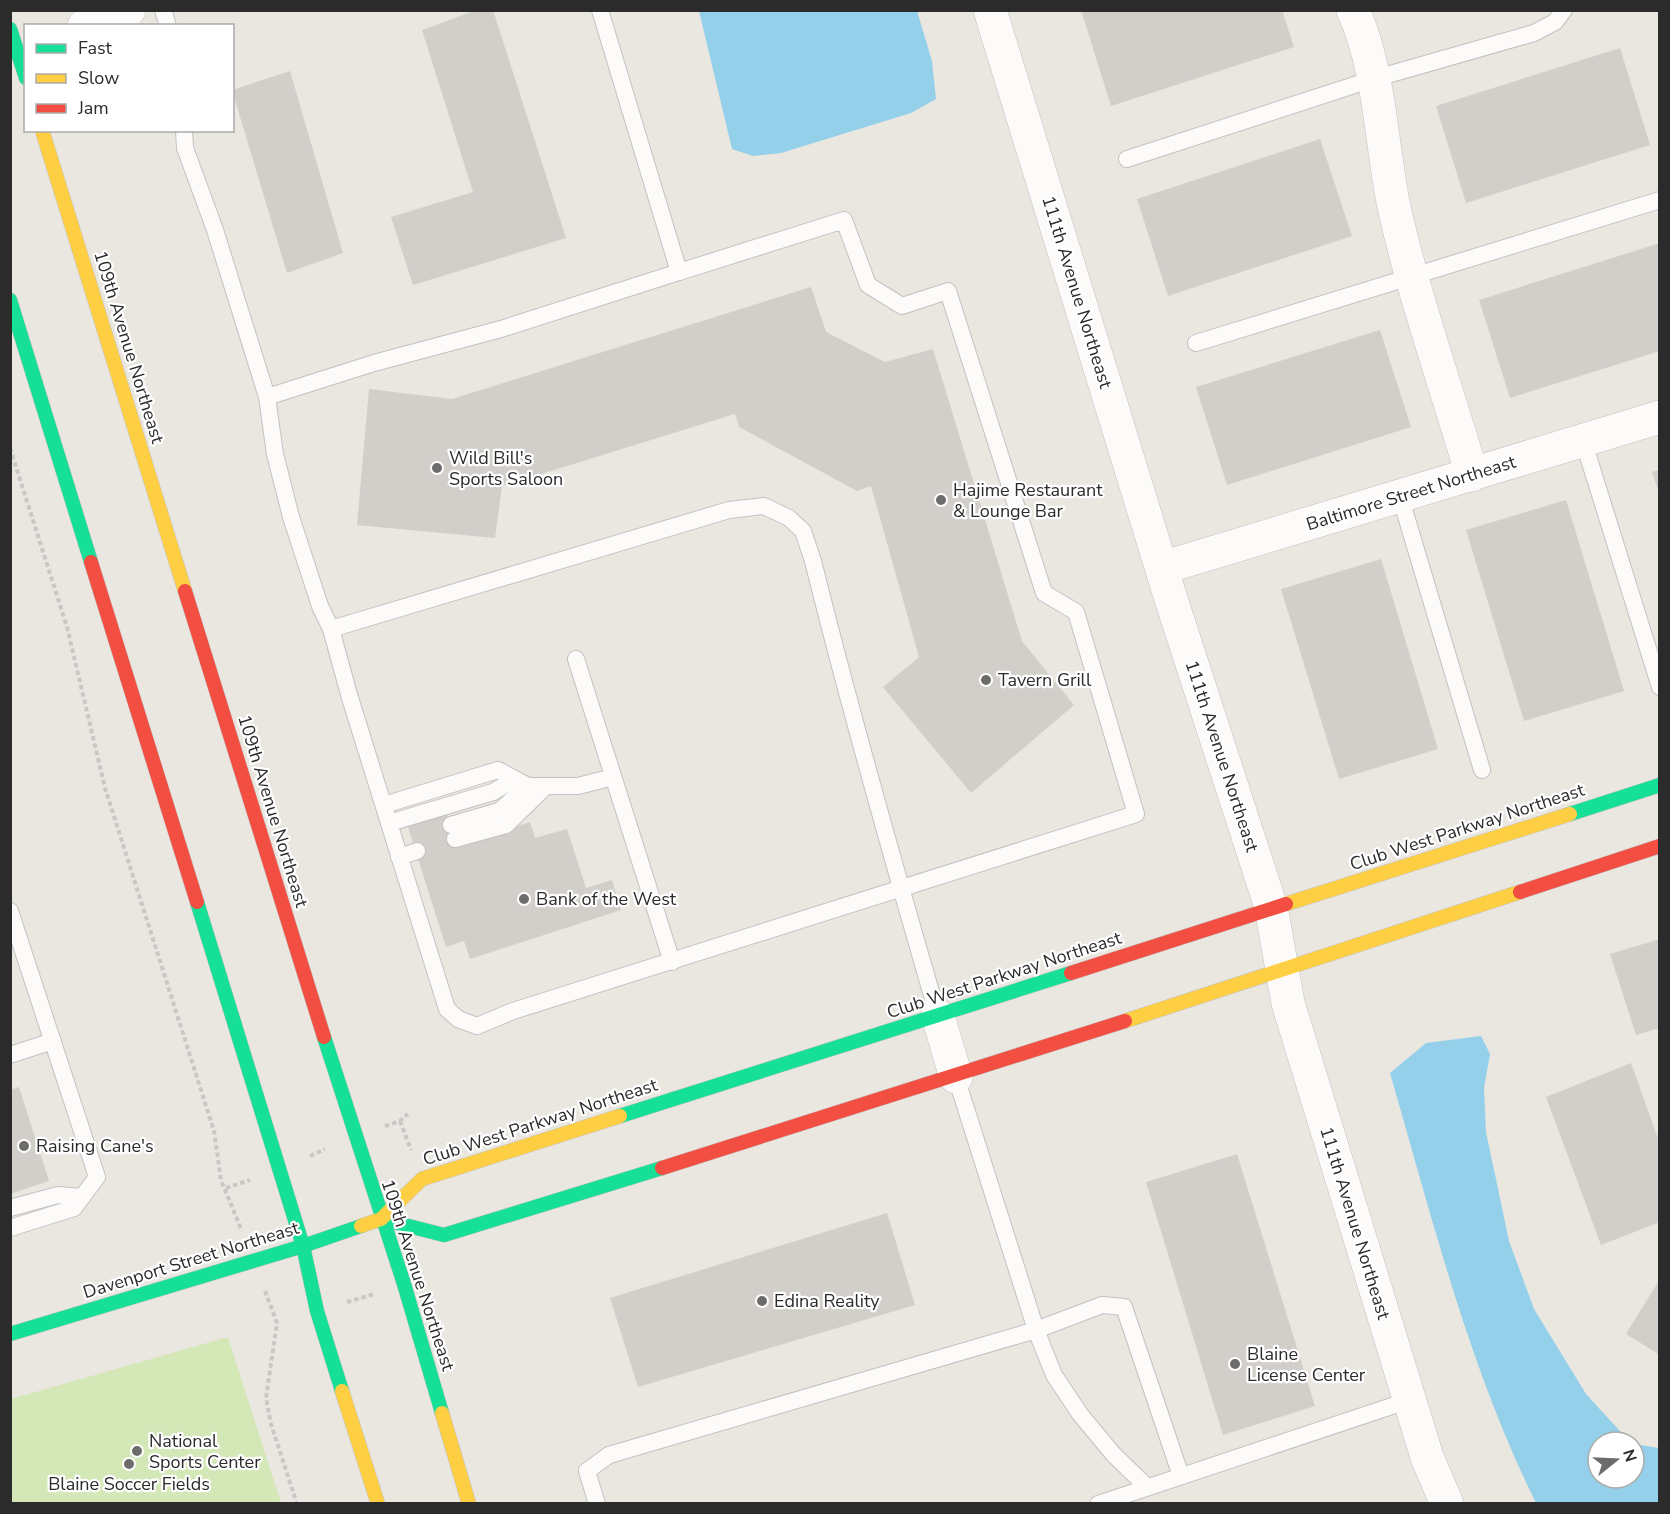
<svg xmlns="http://www.w3.org/2000/svg" width="1670" height="1514" viewBox="0 0 1670 1514" font-family="'Nunito Sans',sans-serif">
  <style>
    .pitch { fill: #d4e8b7 }
    .water { fill: #95d0ea }
    .building { fill: #d2cfcb }
    .lines { fill: none; stroke-linecap: round; stroke-linejoin: round }
    .lane-casing { stroke: #c3c2c1; stroke-width: 18 }
    .street-casing { stroke: #c3c2c1; stroke-width: 34 }
    .fast-casing { stroke: #c3c2c1; stroke-width: 15 }
    .slow-casing { stroke: #c3c2c1; stroke-width: 15 }
    .jam-casing { stroke: #c3c2c1; stroke-width: 15 }
    .path { stroke: #c8c8c7; stroke-width: 4; stroke-dasharray: 4.5 3; stroke-linecap: butt }
    .lane { stroke: #fcfbfa; stroke-width: 16 }
    .street { stroke: #fcfbfa; stroke-width: 33 }
    .fast { stroke: #16e098; stroke-width: 14 }
    .slow { stroke: #ffcf43; stroke-width: 14 }
    .jam { stroke: #f24e42; stroke-width: 14 }
    .poi-dot { fill: #6e6c6a; stroke: #fff; stroke-width: 2 }
    .labels { text-anchor: middle; stroke-width: 4.5; stroke-linejoin: round; paint-order: stroke }
    .street-label { font-size: 18px; fill: #2b2b2b; stroke: #fff }
    .poi-label { font-size: 18px; fill: #2b2b2b; stroke: #fff; text-anchor: start }
  </style>
  <rect width="100%" height="100%" fill="#eae6e0"/>
  <polygon class="pitch" points="228,1337 281,1503 11,1503 11,1399"/>
  <g class="water">
    <polygon points="699,11 917,11 932,61 936,99 911,113 781,153 753,156 732,149"/>
    <path d="M1481,1036L1490,1054L1484,1088L1486,1132L1509,1241L1534,1309L1586,1394L1630,1442H1598V1478H1634V1444L1659,1448V1503H1536C1469,1368 1432,1218 1390,1073L1426,1043Z"/>
  </g>
  <g class="building">
    <polygon points="477,10 493,10 566,238 413,285 391,217 473,192 422,30"/>
    <polygon points="1081,10 1282,10 1294,47 1111,106"/>
    <polygon points="1620,48 1650,145 1466,203 1436,106"/>
    <polygon points="290,71 343,253 287,273 232,90"/>
    <polygon points="1320,139 1352,236 1168,296 1137,199"/>
    <polygon points="1660,243 1660,351 1510,398 1479,300"/>
    <polygon points="811,287 826,332 885,362 933,349 1022,641 1074,705 971,793 883,687 919,657 871,486 857,491 739,427 735,414 502,486 495,538 357,525 369,389 452,399"/>
    <polygon points="1380,330 1411,427 1227,485 1196,387"/>
    <polygon points="1660,470 1660,493 1659,493 1652,472"/>
    <polygon points="1566,500 1624,691 1524,721 1466,530"/>
    <polygon points="1381,559 1438,749 1339,779 1281,589"/>
    <polygon points="446,812 457,844 530,822 535,838 567,829 586,888 612,880 621,910 470,959 464,941 446,947 407,824"/>
    <polygon points="1660,939 1660,1028 1636,1035 1610,954"/>
    <polygon points="1631,1063 1660,1144 1660,1222 1601,1245 1546,1097"/>
    <polygon points="19,1087 49,1181 10,1194 10,1090"/>
    <polygon points="1237,1154 1315,1406 1223,1435 1146,1182"/>
    <polygon points="887,1213 915,1305 638,1387 610,1298"/>
    <polygon points="1660,1279 1660,1355 1626,1334"/>
  </g>
  <g class="lines">
    <defs>
      <g id="lane">
        <polyline points="163,10 168,26"/>
        <polyline points="184,130 185,148 215,230 267,397 374,363 501,329 679,272 600,10"/>
        <polyline points="1127,159 1373,79 1534,33 1555,22 1564,10"/>
        <polyline points="1196,343 1660,200"/>
        <polyline points="267,397 275,454 291,517 320,606 331,629 350,698 447,1009 458,1019 477,1026 513,1011 1136,814 1076,612 1044,593 948,291 902,306 868,285 844,220 679,272"/>
        <polyline points="1583,440 1660,687"/>
        <polyline points="1400,496 1482,770"/>
        <path d="M331,629L729,510L764,506L789,518L803,531L813,561C851,714 894,865 938,1016"/>
        <polyline points="576,659 672,962"/>
        <polyline points="384,805 498,770 528,786 578,786 613,777"/>
        <polyline points="389,823 493,792 515,779"/>
        <polyline points="451,825 499,811 528,786"/>
        <polyline points="455,839 506,825 546,786"/>
        <polyline points="399,857 417,851"/>
        <polyline points="10,911 97,1177 74,1208 10,1228"/>
        <polyline points="10,1055 53,1041"/>
        <polyline points="956,1077 1036,1330 1054,1375 1080,1414 1113,1454 1147,1487"/>
        <polyline points="10,1208 58,1195 82,1197"/>
        <polyline points="597,1504 587,1471 609,1455 1036,1330 1102,1305 1124,1307 1181,1476"/>
        <polyline points="1098,1504 1410,1400"/>
      </g>
      <g id="street">
        <polyline points="990,10 1170,596 1271,907 1288,1003 1427,1457 1447,1504"/>
        <path d="M1353,10C1380,69 1381,144 1394,207C1414,297 1446,386 1472,475"/>
        <polyline points="84,26 129,10"/>
        <polyline points="1162,568 1660,417"/>
        <polyline points="938,1016 956,1077"/>
      </g>
      <g id="fast">
        <polyline points="10,29 26,78"/>
        <polyline points="10,300 91,562"/>
        <polyline points="1570,814 1660,785"/>
        <polyline points="197,902 303,1246 317,1311 342,1391"/>
        <polyline points="324,1037 404,1284 442,1413"/>
        <polyline points="620,1116 1071,973"/>
        <polyline points="381,1219 444,1235 662,1168"/>
        <polyline points="10,1334 303,1246 361,1226"/>
      </g>
      <g id="slow">
        <polyline points="42,130 185,591"/>
        <polyline points="1286,904 1570,814"/>
        <polyline points="1125,1021 1520,892"/>
        <polyline points="361,1226 381,1219 422,1179 620,1116"/>
        <polyline points="342,1391 378,1504"/>
        <polyline points="442,1413 469,1504"/>
      </g>
      <g id="jam">
        <polyline points="91,562 197,902"/>
        <polyline points="185,591 324,1037"/>
        <polyline points="1520,892 1660,846"/>
        <polyline points="1071,973 1286,904"/>
        <polyline points="662,1168 1125,1021"/>
      </g>
    </defs>
    <use href="#lane" class="lane-casing"/>
    <use href="#street" class="street-casing"/>
    <use href="#fast" class="fast-casing"/>
    <use href="#slow" class="slow-casing"/>
    <use href="#jam" class="jam-casing"/>
    <g class="path">
      <polyline points="10,448 67,627 105,788 214,1131 221,1180 242,1231"/>
      <polyline points="400,1121 411,1150"/>
      <polyline points="385,1126 400,1121 408,1114"/>
      <polyline points="310,1156 325,1149"/>
      <polyline points="226,1188 250,1180"/>
      <polyline points="265,1291 277,1323 266,1398 271,1424 297,1504"/>
      <polyline points="347,1302 374,1294"/>
    </g>
    <use href="#lane" class="lane"/>
    <use href="#street" class="street"/>
    <use href="#fast" class="fast"/>
    <use href="#slow" class="slow"/>
    <use href="#jam" class="jam"/>
  </g>
  <g class="poi-dot">
    <circle cx="437" cy="468" r="6"/>
    <circle cx="941" cy="500" r="6"/>
    <circle cx="986" cy="680" r="6"/>
    <circle cx="524" cy="899" r="6"/>
    <circle cx="24" cy="1146" r="6"/>
    <circle cx="762" cy="1301" r="6"/>
    <circle cx="1235" cy="1364" r="6"/>
    <circle cx="137" cy="1451" r="6"/>
    <circle cx="129" cy="1464" r="6"/>
  </g>
  <g class="labels">
    <g class="street-label">
      <text transform="translate(1077 292) rotate(73)" y="6">111th Avenue Northeast</text>
      <text transform="translate(129 347) rotate(73)" y="6">109th Avenue Northeast</text>
      <text transform="translate(1411 493) rotate(-17)" y="6">Baltimore Street Northeast</text>
      <text transform="translate(1222 756) rotate(72)" y="6">111th Avenue Northeast</text>
      <text transform="translate(273 811) rotate(73)" y="6">109th Avenue Northeast</text>
      <text transform="translate(1467 827) rotate(-18)" y="6">Club West Parkway Northeast</text>
      <text transform="translate(1004 975) rotate(-18)" y="6">Club West Parkway Northeast</text>
      <text transform="translate(540 1122) rotate(-18)" y="6">Club West Parkway Northeast</text>
      <text transform="translate(1355 1223) rotate(73)" y="6">111th Avenue Northeast</text>
      <text transform="translate(191 1260) rotate(-17)" y="6">Davenport Street Northeast</text>
      <text transform="translate(418 1275) rotate(72)" y="6">109th Avenue Northeast</text>
    </g>
    <g class="poi-label">
      <text x="449" y="464">Wild Bill's<tspan x="449" dy="21">Sports Saloon</tspan></text>
      <text x="953" y="496">Hajime Restaurant<tspan x="953" dy="21">&amp; Lounge Bar</tspan></text>
      <text x="998" y="686">Tavern Grill</text>
      <text x="536" y="905">Bank of the West</text>
      <text x="36" y="1152">Raising Cane's</text>
      <text x="774" y="1307">Edina Reality</text>
      <text x="1247" y="1360">Blaine<tspan x="1247" dy="21">License Center</tspan></text>
      <text x="149" y="1447">National<tspan x="149" dy="21">Sports Center</tspan></text>
      <text x="129" y="1490" text-anchor="middle">Blaine Soccer Fields</text>
    </g>
  </g>
  <rect width="1670" height="1514" fill="none" stroke="#2b2b2b" stroke-width="24"/>
  <rect x="24" y="24" width="210" height="108" fill="#ffffff" stroke="#aaaaaa" stroke-width="1.5"/>
  <rect x="36" y="44" width="30" height="9" fill="#16e098" stroke="#aaaaaa" stroke-width="1.5"/>
  <text x="78" y="54" font-size="18" fill="#2b2b2b">Fast</text>
  <rect x="36" y="74" width="30" height="9" fill="#ffcf43" stroke="#aaaaaa" stroke-width="1.5"/>
  <text x="78" y="84" font-size="18" fill="#2b2b2b">Slow</text>
  <rect x="36" y="104" width="30" height="9" fill="#f24e42" stroke="#aaaaaa" stroke-width="1.5"/>
  <text x="78" y="114" font-size="18" fill="#2b2b2b">Jam</text>
  <g transform="translate(1616 1460) rotate(72)"><circle r="28" fill="#ffffff" stroke="#aaaaaa" stroke-width="1.5"/>
  <path d="M0-4.5L10 22L0 15L-10 22Z" fill="#6e6c6a"/>
  <text y="-9" font-size="16" font-weight="bold" text-anchor="middle" fill="#2b2b2b">N</text>
  </g>
</svg>
